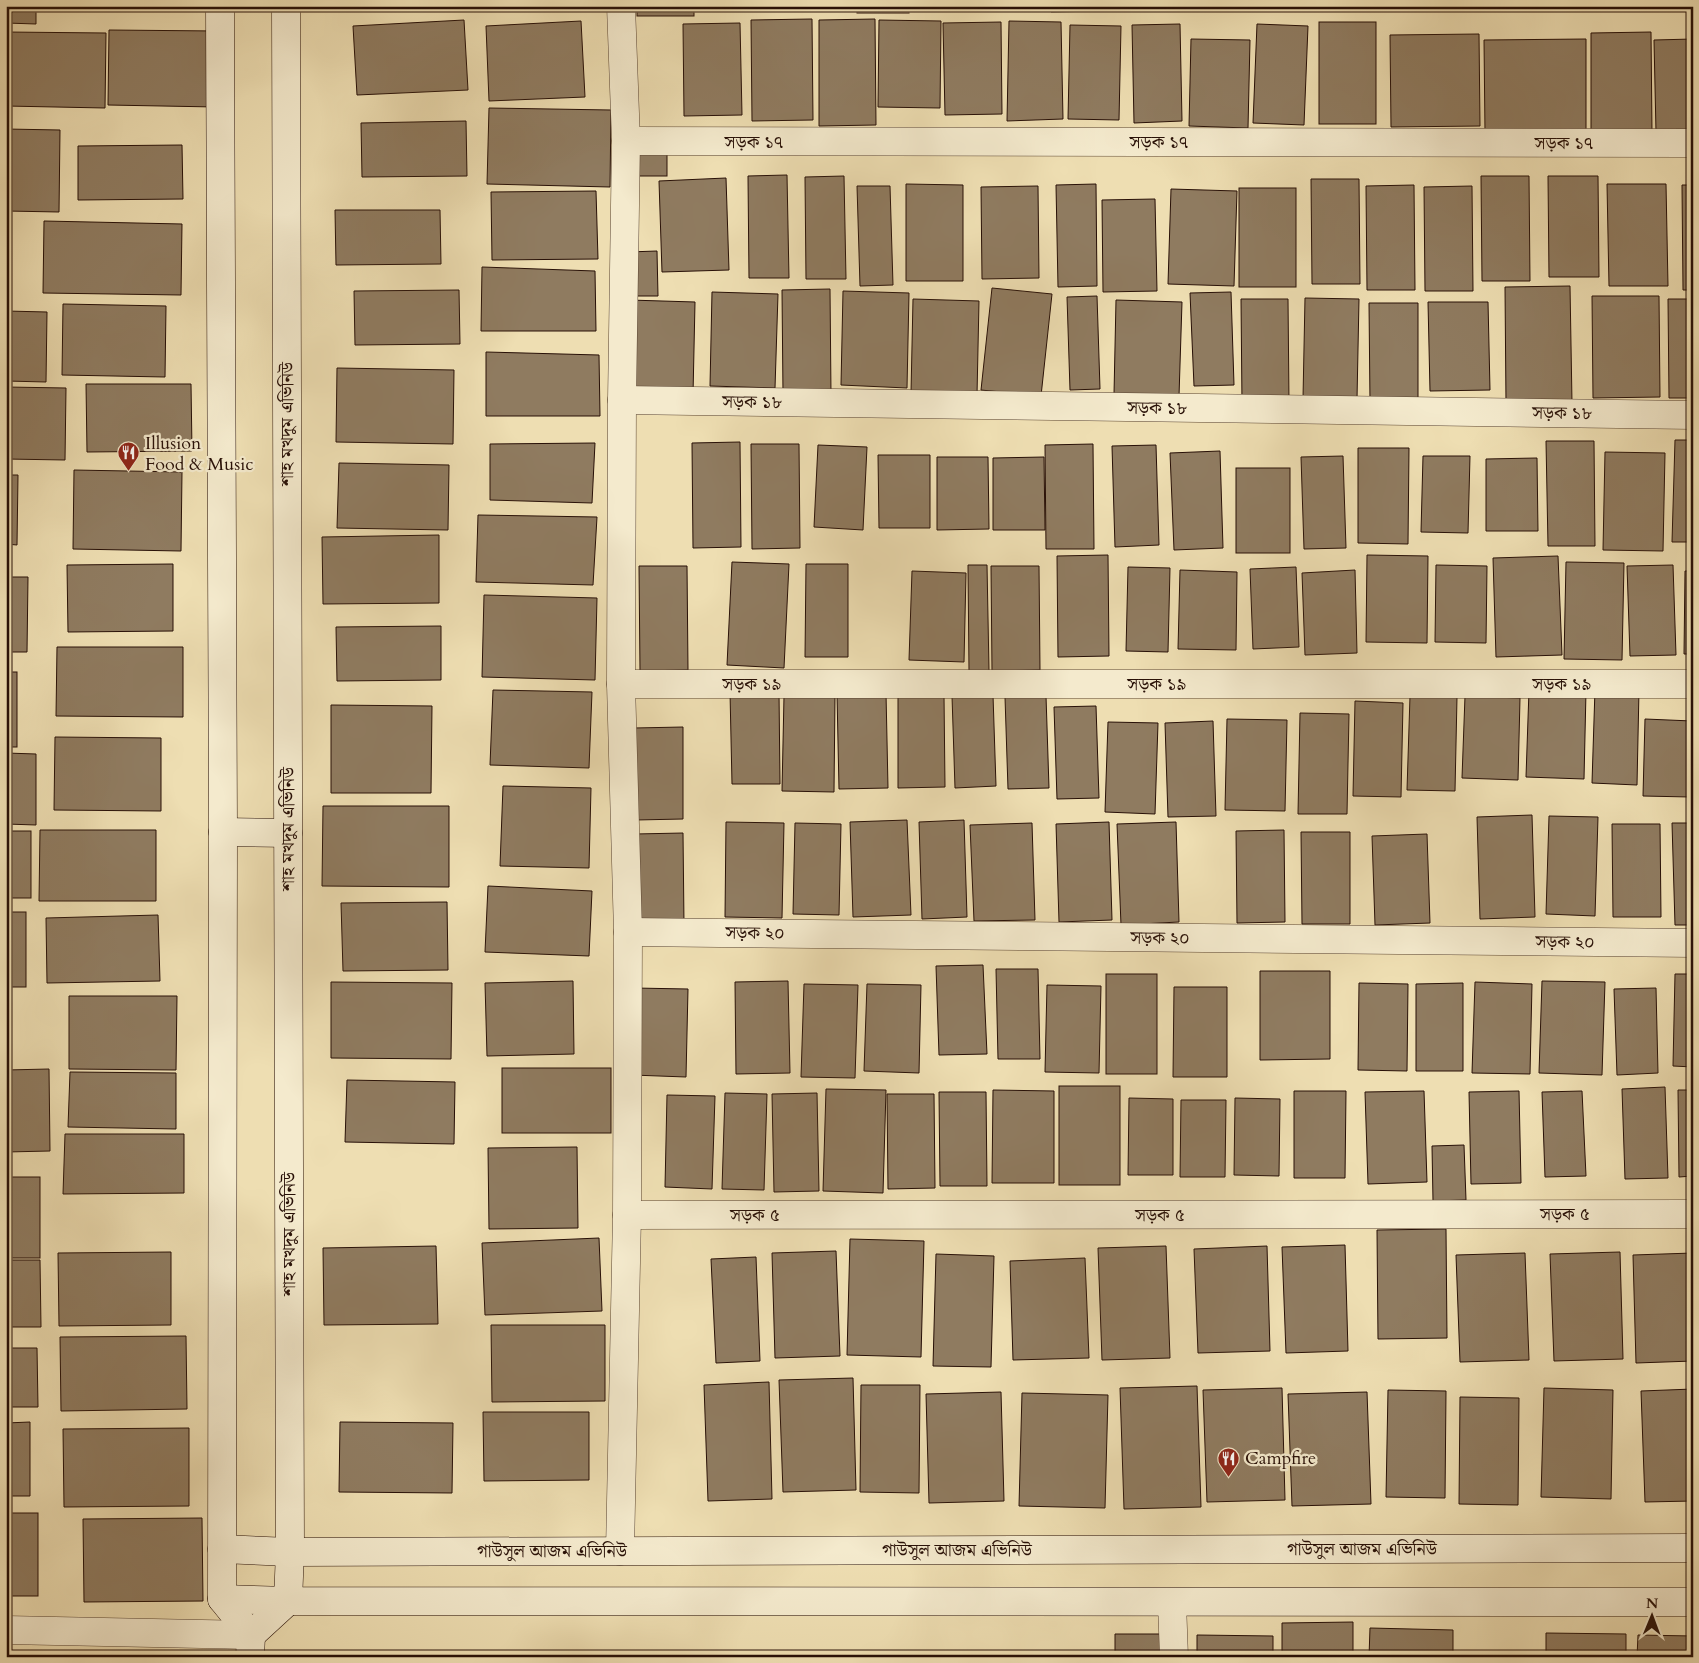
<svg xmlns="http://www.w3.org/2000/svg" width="1699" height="1663" viewBox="0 0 1699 1663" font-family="Cardo,'Noto Serif Bengali',serif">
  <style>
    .building { fill: #8f7b60; stroke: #281007 }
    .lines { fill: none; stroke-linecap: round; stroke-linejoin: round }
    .street-casing { stroke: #5a4432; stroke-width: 29 }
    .secondary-casing { stroke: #281007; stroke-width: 29 }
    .street { stroke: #f4eacd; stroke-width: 28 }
    .secondary { stroke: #f4eacd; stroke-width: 28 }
    .labels { text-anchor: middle; stroke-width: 4.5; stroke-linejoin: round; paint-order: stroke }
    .street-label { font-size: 18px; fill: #281007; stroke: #f4eacd }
    .poi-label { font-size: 18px; fill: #281007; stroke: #f4eacd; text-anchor: start }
  </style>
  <rect width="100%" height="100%" fill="#eedeb2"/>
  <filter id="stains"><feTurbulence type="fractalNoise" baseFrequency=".004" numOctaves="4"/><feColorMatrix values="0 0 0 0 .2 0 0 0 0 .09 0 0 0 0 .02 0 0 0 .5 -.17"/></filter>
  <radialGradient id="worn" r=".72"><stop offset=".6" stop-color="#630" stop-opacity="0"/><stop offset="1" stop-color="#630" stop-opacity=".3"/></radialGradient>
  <g class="building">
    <polygon points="6,6 36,6 36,24 6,23"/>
    <polygon points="352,6 464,6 464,7 352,8"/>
    <rect x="479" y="6" width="106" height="5"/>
    <rect x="637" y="6" width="57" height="10"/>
    <rect x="857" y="6" width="52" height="7"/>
    <polygon points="989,6 1037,6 1037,8 989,9"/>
    <polygon points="1051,6 1101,6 1101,11 1051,12"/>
    <polygon points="1197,6 1287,6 1288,10 1197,11"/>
    <polygon points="1425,6 1482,6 1482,10 1425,11"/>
    <polygon points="1493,6 1550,6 1550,10 1493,11"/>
    <polygon points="1557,6 1615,6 1615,7 1558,8"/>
    <polygon points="812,19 813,120 752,121 751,20"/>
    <polygon points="875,19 876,125 819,126 819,20"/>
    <polygon points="464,20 468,90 357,95 353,26"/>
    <polygon points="879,20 941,21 940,108 878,107"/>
    <polygon points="581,21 585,97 489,101 486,26"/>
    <polygon points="1009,21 1061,22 1063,119 1007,121"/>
    <polygon points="1001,22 1002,114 945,115 943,23"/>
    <rect x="1319" y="22" width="57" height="102"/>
    <polygon points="740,23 742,115 684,116 683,24"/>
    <polygon points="1180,24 1182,121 1134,123 1132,25"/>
    <polygon points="1257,24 1308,26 1304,125 1253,123"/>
    <polygon points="1070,25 1121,26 1119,120 1068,119"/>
    <polygon points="109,30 217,31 216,107 108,105"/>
    <polygon points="6,32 106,33 105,108 6,106"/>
    <polygon points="1651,32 1652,133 1591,133 1591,33"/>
    <polygon points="1479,34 1480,126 1391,127 1390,35"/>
    <polygon points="1191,39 1250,40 1248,128 1189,126"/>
    <polygon points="1586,39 1586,133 1485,133 1484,40"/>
    <polygon points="1693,39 1693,131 1656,132 1654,40"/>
    <polygon points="489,108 611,110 610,187 487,184"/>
    <polygon points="466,121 467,176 362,177 361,123"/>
    <polygon points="6,129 60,130 59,212 6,211"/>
    <polygon points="182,145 183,199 78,200 78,146"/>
    <rect x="629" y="146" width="38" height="30"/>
    <polygon points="787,175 789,278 749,278 748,176"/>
    <polygon points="844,176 846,279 806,279 805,177"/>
    <polygon points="1481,176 1529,176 1530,281 1482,281"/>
    <polygon points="1548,176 1598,176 1599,277 1549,277"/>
    <polygon points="726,178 729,270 662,272 659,181"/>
    <polygon points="1311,179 1359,179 1360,284 1312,284"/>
    <polygon points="906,184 963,185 963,281 906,281"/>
    <polygon points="1096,184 1097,286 1058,287 1056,185"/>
    <polygon points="1607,184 1666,184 1668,286 1609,286"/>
    <polygon points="1414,185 1415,290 1367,290 1366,186"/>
    <polygon points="1682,185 1693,185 1693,290 1683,290"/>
    <polygon points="857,186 890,186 893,285 860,286"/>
    <polygon points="1038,186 1039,278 982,279 981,187"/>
    <polygon points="1472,186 1473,291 1425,291 1424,187"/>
    <rect x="1239" y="188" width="57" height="99"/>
    <polygon points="1171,189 1237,191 1234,286 1168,284"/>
    <polygon points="596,191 598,259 492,260 491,192"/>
    <polygon points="1155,199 1157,291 1103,292 1102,200"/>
    <polygon points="335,210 440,210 441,264 336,265"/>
    <polygon points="44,221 182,224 181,295 43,293"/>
    <polygon points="657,251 658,296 628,296 628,252"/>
    <polygon points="482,267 595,271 596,331 481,331"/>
    <polygon points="1570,286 1572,403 1506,403 1505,287"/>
    <polygon points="992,288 1052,294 1041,396 981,390"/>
    <polygon points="830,289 831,394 783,394 782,290"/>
    <polygon points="459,290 460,344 355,345 354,291"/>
    <polygon points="843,291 909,293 907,388 841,385"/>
    <polygon points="712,292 778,294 775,388 710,386"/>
    <polygon points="1231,292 1234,385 1194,386 1190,293"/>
    <polygon points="1097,296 1100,389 1070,390 1067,297"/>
    <polygon points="1592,296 1659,296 1660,397 1593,398"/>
    <polygon points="1305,298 1359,299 1357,399 1303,398"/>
    <polygon points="913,299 979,301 977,395 911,393"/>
    <polygon points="1241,299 1288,299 1289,403 1242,404"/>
    <polygon points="1668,299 1693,299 1693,398 1669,398"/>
    <polygon points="629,300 695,302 693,395 627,394"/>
    <polygon points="1116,300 1182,302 1179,396 1114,394"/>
    <polygon points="1428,302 1488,302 1490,390 1430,391"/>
    <polygon points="1369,303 1418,303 1418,403 1370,403"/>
    <polygon points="63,304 166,306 165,377 62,375"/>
    <polygon points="6,311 47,312 46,382 6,381"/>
    <polygon points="486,352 599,355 600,416 486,416"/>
    <polygon points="337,368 454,370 453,444 336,442"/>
    <polygon points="86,384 191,384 192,451 87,452"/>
    <polygon points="6,387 66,388 65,460 6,459"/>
    <polygon points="1675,440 1693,440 1693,542 1672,542"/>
    <polygon points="1546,441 1594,441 1595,546 1548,546"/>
    <polygon points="740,442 741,547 693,548 692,443"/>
    <polygon points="595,443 592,503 490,500 490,444"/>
    <polygon points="751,444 799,444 800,548 752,549"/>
    <polygon points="1093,444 1094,549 1046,549 1045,445"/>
    <polygon points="818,445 867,447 863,530 814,527"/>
    <polygon points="1156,445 1159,545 1115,547 1112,446"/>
    <polygon points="1358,448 1409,448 1408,544 1358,543"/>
    <polygon points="1220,451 1223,548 1174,550 1170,453"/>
    <polygon points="1605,452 1665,453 1663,551 1603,550"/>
    <polygon points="878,455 930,455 930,528 879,528"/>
    <polygon points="1343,456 1346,548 1304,549 1301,457"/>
    <polygon points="1423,456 1470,456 1468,533 1421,532"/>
    <polygon points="937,457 988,457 989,529 937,530"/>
    <polygon points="1044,457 1045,530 993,530 993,458"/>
    <polygon points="1537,458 1538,531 1486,531 1486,459"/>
    <polygon points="339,463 449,465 448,530 337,528"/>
    <rect x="1236" y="468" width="54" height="85"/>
    <polygon points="74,470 182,472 181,551 73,549"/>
    <polygon points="6,475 18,475 17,545 6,544"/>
    <polygon points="478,515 597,517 593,585 476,582"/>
    <polygon points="439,535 439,603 323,604 322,537"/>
    <polygon points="1108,555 1109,656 1058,657 1057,556"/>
    <polygon points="1367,555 1428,556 1427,643 1366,642"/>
    <polygon points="1558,556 1562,655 1496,657 1493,558"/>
    <polygon points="732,562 789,564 784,668 727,665"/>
    <polygon points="1566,562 1624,563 1622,660 1564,659"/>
    <polygon points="173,564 173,631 68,632 67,565"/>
    <polygon points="806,564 848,564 848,657 805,657"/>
    <polygon points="968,565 987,565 989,671 969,672"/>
    <polygon points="1436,565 1487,566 1486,643 1435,642"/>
    <polygon points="1673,565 1676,655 1630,656 1627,566"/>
    <polygon points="639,566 687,566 688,670 640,671"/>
    <polygon points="991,566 1039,566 1040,670 992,671"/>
    <polygon points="1128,567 1170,568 1168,652 1126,651"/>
    <polygon points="1296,567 1299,647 1253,649 1250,569"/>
    <polygon points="1180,570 1237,572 1236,650 1178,649"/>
    <polygon points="1355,570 1357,653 1305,655 1302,573"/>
    <polygon points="912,571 966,573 964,662 909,660"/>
    <polygon points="1685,571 1693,571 1693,654 1684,654"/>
    <polygon points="6,577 28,577 27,652 6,652"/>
    <polygon points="484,595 597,598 595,680 482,677"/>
    <polygon points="441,626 441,680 337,681 336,627"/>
    <polygon points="57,647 183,647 183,717 56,716"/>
    <rect x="6" y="672" width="11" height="75"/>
    <polygon points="1595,689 1639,690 1637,785 1592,783"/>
    <polygon points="493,690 592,692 589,768 490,765"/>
    <polygon points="1529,690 1586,691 1584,779 1526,777"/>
    <polygon points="730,692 779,692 780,784 732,784"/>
    <polygon points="886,693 888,788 839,789 837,694"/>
    <polygon points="944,695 945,787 898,788 898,696"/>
    <polygon points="993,695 996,786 955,788 952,696"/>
    <polygon points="784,696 835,696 834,792 782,791"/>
    <polygon points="1046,696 1049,788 1008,789 1005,697"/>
    <polygon points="1410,696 1457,697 1455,791 1407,790"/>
    <polygon points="1465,696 1520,698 1518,780 1462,778"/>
    <polygon points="1355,701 1403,703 1401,797 1353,796"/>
    <polygon points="331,705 432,706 431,793 331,793"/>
    <polygon points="1096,706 1099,798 1057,799 1054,707"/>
    <polygon points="1300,713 1349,714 1347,814 1298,814"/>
    <polygon points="1227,719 1287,720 1285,811 1225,810"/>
    <polygon points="1645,719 1692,721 1690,797 1643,796"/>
    <polygon points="1213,721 1216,816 1168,817 1165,723"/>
    <polygon points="1108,722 1158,723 1155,814 1105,812"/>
    <polygon points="683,727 683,819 636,820 634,728"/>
    <polygon points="55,737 161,738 161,811 54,810"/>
    <polygon points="6,753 36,754 36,825 6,824"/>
    <polygon points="503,786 591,788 589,868 500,866"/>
    <polygon points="323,806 449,806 449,887 322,886"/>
    <polygon points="1532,815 1535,917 1480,919 1477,817"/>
    <polygon points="1549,816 1598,817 1595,916 1546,914"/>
    <polygon points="907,820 911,915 853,917 850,822"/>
    <polygon points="964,820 967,917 922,919 919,822"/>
    <polygon points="726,822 784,823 782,918 725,917"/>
    <polygon points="1109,822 1112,920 1059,922 1056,824"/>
    <polygon points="1176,822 1179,922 1121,925 1117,824"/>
    <polygon points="795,823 841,824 839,915 793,914"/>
    <polygon points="1032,823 1035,920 974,921 970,825"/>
    <polygon points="1672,823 1693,823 1693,925 1675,925"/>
    <polygon points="1612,824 1660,824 1661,917 1613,917"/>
    <polygon points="40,830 156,830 156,901 39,901"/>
    <polygon points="1284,830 1285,922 1237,923 1236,831"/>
    <rect x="6" y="831" width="25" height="67"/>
    <polygon points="1301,832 1350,832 1350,924 1302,924"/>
    <polygon points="683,833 684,925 636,926 635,834"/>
    <polygon points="1427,834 1430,923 1375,925 1372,836"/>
    <polygon points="488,886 592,891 589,956 485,952"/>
    <polygon points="447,902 448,970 343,971 341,903"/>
    <rect x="6" y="912" width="20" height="75"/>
    <polygon points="158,915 160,981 47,983 46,918"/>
    <polygon points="983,965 987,1054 939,1055 936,966"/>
    <polygon points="996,969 1038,969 1040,1059 998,1059"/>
    <polygon points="1260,971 1330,971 1330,1059 1260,1060"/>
    <rect x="1106" y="974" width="51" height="100"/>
    <polygon points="1675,974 1693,974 1693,1067 1673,1066"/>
    <polygon points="573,981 574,1054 487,1056 485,983"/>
    <polygon points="788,981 790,1073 736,1074 735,982"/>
    <polygon points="1542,981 1605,982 1602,1075 1539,1073"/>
    <polygon points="331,982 452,983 451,1059 331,1058"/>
    <polygon points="1475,982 1532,984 1530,1074 1472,1073"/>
    <polygon points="1359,983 1408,984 1407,1071 1358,1070"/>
    <polygon points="1463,983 1463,1071 1416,1071 1416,984"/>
    <polygon points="804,984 858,985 855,1078 801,1077"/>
    <polygon points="867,984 921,985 919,1073 864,1071"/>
    <polygon points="1047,985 1101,986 1099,1073 1045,1072"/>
    <polygon points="1174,987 1227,987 1227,1077 1173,1077"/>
    <polygon points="634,988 688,989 686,1077 632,1075"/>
    <polygon points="1656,988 1658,1073 1617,1075 1614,989"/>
    <polygon points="69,996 177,996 176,1070 69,1069"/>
    <rect x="502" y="1068" width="109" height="65"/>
    <polygon points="49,1069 50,1151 6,1152 6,1070"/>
    <polygon points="70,1072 176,1073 176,1129 68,1127"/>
    <polygon points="347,1080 455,1082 454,1144 345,1142"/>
    <rect x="1059" y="1086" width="61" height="99"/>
    <polygon points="1665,1087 1668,1178 1625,1179 1622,1089"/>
    <polygon points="826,1089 886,1090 883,1193 823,1191"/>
    <polygon points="993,1090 1054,1091 1054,1183 992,1183"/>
    <polygon points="1678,1090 1693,1090 1693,1176 1679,1177"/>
    <polygon points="1294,1091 1346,1091 1345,1178 1294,1178"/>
    <polygon points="1424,1091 1427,1182 1368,1184 1365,1092"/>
    <polygon points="1519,1091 1521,1183 1471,1184 1469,1092"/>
    <polygon points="1582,1091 1586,1176 1545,1177 1542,1092"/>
    <polygon points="939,1092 986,1092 987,1186 940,1186"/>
    <polygon points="725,1093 767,1094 764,1190 722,1189"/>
    <polygon points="817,1093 819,1191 774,1192 772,1094"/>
    <polygon points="887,1094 934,1094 935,1188 888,1189"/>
    <polygon points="667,1095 715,1096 712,1189 665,1187"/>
    <polygon points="1129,1098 1173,1099 1173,1175 1128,1175"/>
    <polygon points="1235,1098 1280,1099 1279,1176 1234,1175"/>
    <polygon points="1181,1100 1226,1100 1225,1177 1180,1177"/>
    <polygon points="65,1134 184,1134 184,1193 63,1194"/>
    <polygon points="1464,1145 1466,1200 1433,1201 1432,1146"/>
    <polygon points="577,1147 578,1228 489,1229 488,1148"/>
    <rect x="6" y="1177" width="34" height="81"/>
    <polygon points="1446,1229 1447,1338 1378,1339 1377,1230"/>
    <polygon points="599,1238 602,1311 485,1315 482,1243"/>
    <polygon points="850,1239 924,1241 921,1357 847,1355"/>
    <polygon points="1345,1245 1348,1351 1286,1353 1282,1247"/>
    <polygon points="436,1246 438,1324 324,1325 323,1248"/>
    <polygon points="1166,1246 1170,1358 1102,1360 1098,1248"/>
    <polygon points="1267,1246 1270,1351 1198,1353 1194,1249"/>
    <polygon points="836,1251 840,1356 775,1358 772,1253"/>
    <polygon points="171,1252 171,1325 59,1326 58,1253"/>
    <polygon points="1620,1252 1623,1359 1554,1361 1550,1254"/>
    <polygon points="1525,1253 1529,1360 1460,1362 1456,1255"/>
    <polygon points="1693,1253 1693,1361 1636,1363 1633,1255"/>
    <polygon points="936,1254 994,1256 991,1367 933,1366"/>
    <polygon points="756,1257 760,1361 716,1363 711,1259"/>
    <polygon points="1085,1258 1089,1358 1013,1360 1010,1261"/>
    <polygon points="6,1260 40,1260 41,1327 6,1327"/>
    <polygon points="491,1325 605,1325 605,1401 492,1402"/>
    <polygon points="186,1336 187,1409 61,1411 60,1337"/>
    <polygon points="6,1348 37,1348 38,1407 6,1407"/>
    <polygon points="853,1378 856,1490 783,1492 779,1380"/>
    <polygon points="769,1382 772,1499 708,1501 704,1385"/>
    <polygon points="861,1385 920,1385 919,1493 860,1492"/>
    <polygon points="1197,1386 1201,1507 1124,1509 1120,1388"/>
    <polygon points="1282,1388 1285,1500 1207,1502 1203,1390"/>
    <polygon points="1544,1388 1613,1390 1611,1499 1541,1497"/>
    <polygon points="1693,1389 1693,1501 1645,1502 1641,1391"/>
    <polygon points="1388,1390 1446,1391 1445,1498 1386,1497"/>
    <polygon points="1001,1392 1004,1501 929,1503 926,1394"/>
    <polygon points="1367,1392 1371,1504 1292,1506 1288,1394"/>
    <polygon points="1022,1393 1108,1395 1105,1508 1019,1506"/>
    <polygon points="1460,1397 1519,1398 1518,1505 1459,1504"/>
    <polygon points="483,1412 589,1412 589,1480 484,1481"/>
    <polygon points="30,1422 30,1496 6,1496 6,1423"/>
    <polygon points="340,1422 453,1423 452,1493 339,1492"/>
    <polygon points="189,1428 189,1506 64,1507 63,1429"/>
    <rect x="6" y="1513" width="32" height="83"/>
    <polygon points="202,1518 203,1601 84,1602 83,1519"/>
    <polygon points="1353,1622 1353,1657 1282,1657 1282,1623"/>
    <polygon points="1370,1628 1453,1630 1453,1657 1369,1657"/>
    <polygon points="1546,1633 1626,1634 1626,1657 1546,1657"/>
    <polygon points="1115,1634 1166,1634 1167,1657 1115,1657"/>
    <polygon points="1197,1635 1273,1636 1273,1657 1197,1657"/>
    <polygon points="1638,1635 1693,1636 1693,1657 1637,1657"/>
  </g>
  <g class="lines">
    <defs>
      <g id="street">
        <polyline points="626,141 1693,143"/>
        <polyline points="622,400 1693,415"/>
        <polyline points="621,684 1693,684"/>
        <polyline points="628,932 1693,943"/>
        <polyline points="627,1215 1693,1214"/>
        <polyline points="620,1551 627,1215 628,932 621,684 622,400 626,141 621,6"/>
        <polyline points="1172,1603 1174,1657"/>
        <polyline points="6,1630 251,1635"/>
      </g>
      <g id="secondary">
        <polyline points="220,6 223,832 222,1599 251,1635 250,1657"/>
        <polyline points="223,832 288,833"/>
        <polyline points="222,1549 290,1552 1693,1548"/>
        <polyline points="222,1599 288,1601 1693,1602"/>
        <polyline points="251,1635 288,1601 290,1552 286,6"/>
      </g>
    </defs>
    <use href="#street" class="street-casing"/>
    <use href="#secondary" class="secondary-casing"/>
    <use href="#street" class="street"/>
    <use href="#secondary" class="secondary"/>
  </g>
  <defs>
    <symbol id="restaurant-pin" viewBox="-11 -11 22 30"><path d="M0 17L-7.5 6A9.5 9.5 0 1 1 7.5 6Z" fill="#8f2418" stroke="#f4eacd"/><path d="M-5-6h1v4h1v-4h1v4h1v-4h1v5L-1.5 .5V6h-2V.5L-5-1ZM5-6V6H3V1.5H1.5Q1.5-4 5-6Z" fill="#fff"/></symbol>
  </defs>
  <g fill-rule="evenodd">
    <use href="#restaurant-pin" x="116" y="440" width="25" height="34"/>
    <use href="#restaurant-pin" x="1216" y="1446" width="25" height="34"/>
  </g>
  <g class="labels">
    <g class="street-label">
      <text x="754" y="148">সড়ক ১৭</text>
      <text x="1159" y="148">সড়ক ১৭</text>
      <text x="1564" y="149">সড়ক ১৭</text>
      <text transform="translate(752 402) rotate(1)" y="6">সড়ক ১৮</text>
      <text transform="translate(1157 408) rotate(1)" y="6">সড়ক ১৮</text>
      <text transform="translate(1562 413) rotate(1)" y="6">সড়ক ১৮</text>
      <text transform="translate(287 424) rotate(-90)" y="6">শাহ মখদুম এভিনিউ</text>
      <text x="752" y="690">সড়ক ১৯</text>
      <text x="1157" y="690">সড়ক ১৯</text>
      <text x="1562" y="690">সড়ক ১৯</text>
      <text transform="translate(288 829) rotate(-90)" y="6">শাহ মখদুম এভিনিউ</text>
      <text transform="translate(755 933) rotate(1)" y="6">সড়ক ২০</text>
      <text transform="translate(1160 938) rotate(1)" y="6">সড়ক ২০</text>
      <text transform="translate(1565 942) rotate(1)" y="6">সড়ক ২০</text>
      <text x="1565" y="1220">সড়ক ৫</text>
      <text x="755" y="1221">সড়ক ৫</text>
      <text x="1160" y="1221">সড়ক ৫</text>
      <text transform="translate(289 1234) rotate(-90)" y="6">শাহ মখদুম এভিনিউ</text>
      <text x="1362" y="1555">গাউসুল আজম এভিনিউ</text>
      <text x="957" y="1556">গাউসুল আজম এভিনিউ</text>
      <text x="552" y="1557">গাউসুল আজম এভিনিউ</text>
    </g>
    <g class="poi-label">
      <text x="145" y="449">Illusion<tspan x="145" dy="21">Food &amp; Music</tspan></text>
      <text x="1245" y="1464">Campfire</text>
    </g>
  </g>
  <rect width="1699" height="1663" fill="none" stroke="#eedeb2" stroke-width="25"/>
  <rect x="8" y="8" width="1684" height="1648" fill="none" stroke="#281007" stroke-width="2.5"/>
  <rect x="12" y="12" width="1674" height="1638" fill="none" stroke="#281007"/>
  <g transform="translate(1652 1616) rotate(1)" stroke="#f4eacd" stroke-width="4" paint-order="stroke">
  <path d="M0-4L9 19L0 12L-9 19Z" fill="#281007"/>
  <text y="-8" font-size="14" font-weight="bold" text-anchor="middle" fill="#281007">N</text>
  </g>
  <rect width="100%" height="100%" filter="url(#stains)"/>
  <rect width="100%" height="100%" fill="url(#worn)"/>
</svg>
